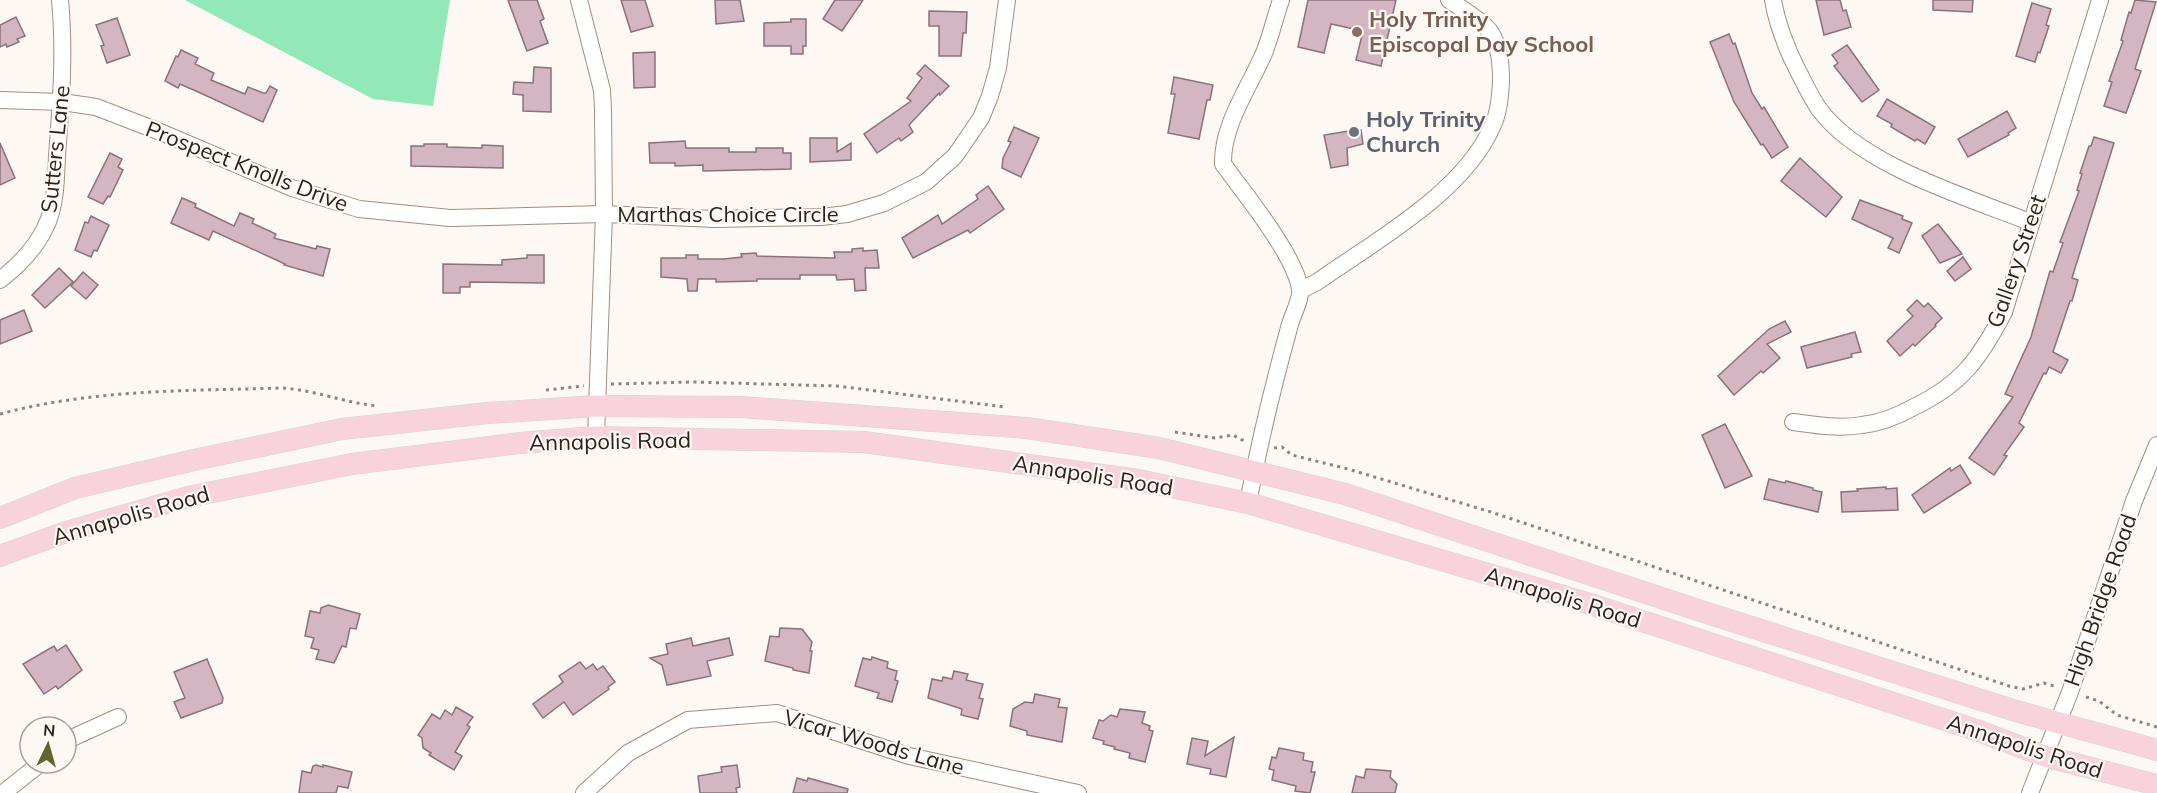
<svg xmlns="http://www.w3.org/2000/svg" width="2157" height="793" viewBox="0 0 2157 793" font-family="Mulish,sans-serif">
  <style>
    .green { fill: #92e8b7 }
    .building { fill: #d3b6c1; stroke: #8c717b; stroke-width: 1.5 }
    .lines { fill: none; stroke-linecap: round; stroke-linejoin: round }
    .minor-casing { stroke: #a38e7c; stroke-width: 18 }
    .major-casing { stroke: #d5d3d1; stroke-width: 22 }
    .path { stroke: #8c847f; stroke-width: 3; stroke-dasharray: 3 4.5; stroke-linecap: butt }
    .minor { stroke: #fff; stroke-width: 16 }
    .major { stroke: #f9d3dc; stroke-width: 21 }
    .education-dot { fill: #8d6e63; stroke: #fdf8f4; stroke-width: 2 }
    .worship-dot { fill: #6b7280; stroke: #fdf8f4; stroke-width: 2 }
    .labels { text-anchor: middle; stroke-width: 4.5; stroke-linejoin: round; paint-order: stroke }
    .education-label { font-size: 22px; font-weight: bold; fill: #785e54; stroke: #fdf8f4; text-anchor: start }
    .worship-label { font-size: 22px; font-weight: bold; fill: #5b616d; stroke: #fdf8f4; text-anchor: start }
    .street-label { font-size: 22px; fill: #2b221b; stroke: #fdf8f4 }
  </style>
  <rect width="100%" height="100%" fill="#fdf8f4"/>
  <polygon class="green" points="185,0 450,0 433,106 373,99"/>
  <g class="building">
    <polygon points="508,0 537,0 544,19 540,21 548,43 527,51"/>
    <polygon points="621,0 645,0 653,26 631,32"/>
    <polygon points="715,0 740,0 744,21 716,24"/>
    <polygon points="835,0 863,0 842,31 823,19"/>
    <polygon points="1308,0 1396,0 1381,66 1356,60 1363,31 1331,24 1324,53 1298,47"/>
    <polygon points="1816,0 1840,0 1843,11 1846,10 1851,27 1824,35"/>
    <polygon points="1933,0 1973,0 1972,12 1933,10"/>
    <polygon points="2135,0 2156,2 2135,69 2141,71 2126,113 2104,106 2112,82 2109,81 2123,41 2121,40 2129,12 2131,13"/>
    <polygon points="2032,3 2051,9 2046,25 2049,26 2040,53 2038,52 2035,62 2016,56"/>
    <polygon points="929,11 967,12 966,33 963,33 961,56 939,56 939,26 929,26"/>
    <polygon points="16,17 25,36 17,39 19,42 7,47 6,44 0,47 0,25"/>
    <polygon points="117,18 130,55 107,63 101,46 104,45 96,25"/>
    <polygon points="791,19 806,19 806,46 803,46 803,54 791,54 791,46 764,46 764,23 791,22"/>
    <polygon points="1729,34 1733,44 1735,43 1752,93 1762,109 1764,107 1788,147 1772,158 1763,144 1761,145 1734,102 1710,42"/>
    <polygon points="1847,45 1879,90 1862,102 1834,66 1838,63 1832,55"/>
    <polygon points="181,50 198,58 195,64 214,73 211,80 245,94 248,87 263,93 266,93 270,86 277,90 263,122 196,91 180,84 178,88 165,81 176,56 178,57"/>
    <polygon points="655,52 655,87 634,88 633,53"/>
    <polygon points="925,65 949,86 940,95 939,93 909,125 913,132 901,141 899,138 877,153 864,134 911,101 907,98 922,78 917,74"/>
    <polygon points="534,67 551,68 551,112 523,111 523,95 513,94 514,82 533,83"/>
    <polygon points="1174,77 1213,85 1210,100 1207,100 1199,139 1168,133 1175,94 1171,94"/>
    <polygon points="1887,99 1935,127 1925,144 1917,139 1915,141 1891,127 1892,124 1877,116"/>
    <polygon points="2007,111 2016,128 2008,133 2009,135 1968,157 1958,139"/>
    <polygon points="1014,127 1039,138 1021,177 1002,168 1003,158 1011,142 1008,141"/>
    <polygon points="1355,130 1361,130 1363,144 1347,148 1348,165 1331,168 1324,135"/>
    <polygon points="2094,137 2114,143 2072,278 2078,280 2072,301 2070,301 2053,352 2068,360 2061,373 2049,367 2046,374 2044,373 2019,423 2024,427 2004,455 2007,456 1994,475 1969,458 2013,397 2005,394 2031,337 2050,271 2053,272 2063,243 2060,242 2079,191 2077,190 2082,174 2080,173 2089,146 2091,146"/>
    <polygon points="810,138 837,138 837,152 851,143 851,160 810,162"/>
    <polygon points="685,141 686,148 729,148 729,152 756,152 756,148 783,148 783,153 791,153 791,169 703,171 703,165 675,166 675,163 650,163 649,143"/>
    <polygon points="0,143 15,178 0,185"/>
    <polygon points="424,144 447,144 447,147 482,148 482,145 503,146 503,168 411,166 411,146 424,146"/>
    <polygon points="110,153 122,159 118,167 123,170 110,197 108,196 103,204 88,197"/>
    <polygon points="1800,158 1842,197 1826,217 1781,181"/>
    <polygon points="988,186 1004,209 970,233 968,230 913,258 902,238 938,215 942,224 978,199 976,195"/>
    <polygon points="182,198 196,204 195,207 234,226 240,213 254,219 252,223 276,234 274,238 316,249 317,246 330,249 323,276 284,265 285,264 213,231 209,240 171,223"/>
    <polygon points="1860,200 1903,216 1902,219 1912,223 1899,253 1888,248 1893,238 1852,219"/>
    <polygon points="91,216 109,225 97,251 94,250 91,257 75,250 85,222 88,223"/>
    <polygon points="1938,224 1962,254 1940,263 1922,236"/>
    <polygon points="863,248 863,251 877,250 879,268 865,268 866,290 855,291 854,279 837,280 836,275 800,275 800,279 757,279 757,281 716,282 716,279 698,279 697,291 688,291 687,279 661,277 661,258 686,258 686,255 698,255 698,259 724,259 742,257 741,254 756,253 757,256 835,258 834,252 852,252 852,249"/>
    <polygon points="527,255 544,255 544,283 470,282 470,287 460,287 460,293 443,293 443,264 502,265 502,260 527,258"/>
    <polygon points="1963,257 1971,269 1955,281 1947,271"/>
    <polygon points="59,268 73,282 45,308 32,295"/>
    <polygon points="83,272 98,285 86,299 71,286"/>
    <polygon points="1917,300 1924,307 1928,303 1942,318 1935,325 1936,326 1915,346 1913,344 1900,356 1887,341 1913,316 1907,310"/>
    <polygon points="24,310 32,331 0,344 0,320"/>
    <polygon points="1785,321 1791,332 1767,344 1780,358 1763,373 1761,371 1734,395 1718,376 1769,329"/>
    <polygon points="1855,332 1861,352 1851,354 1852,357 1807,368 1801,347"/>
    <polygon points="1725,424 1752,476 1725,488 1702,435"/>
    <polygon points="1960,465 1971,483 1924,513 1912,495 1950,468 1951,471"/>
    <polygon points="1769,479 1785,483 1786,481 1813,488 1813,490 1822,492 1818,512 1764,499"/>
    <polygon points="1886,487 1886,489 1897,488 1898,510 1842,512 1841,492 1858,491 1857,489"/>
    <polygon points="328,605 360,614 356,629 350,628 346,647 342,646 334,663 316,659 319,650 311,648 314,638 305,636 310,611 320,613 321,608"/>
    <polygon points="780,628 802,629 812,642 810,651 812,651 809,673 793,670 793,668 765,661 770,636 779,637"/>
    <polygon points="691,638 693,646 729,638 733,655 707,661 711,676 667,685 662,665 650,658 668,654 666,644"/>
    <polygon points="66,645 82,670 58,689 56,686 44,694 23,664 54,646 57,651"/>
    <polygon points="872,657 888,662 887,668 897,671 895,680 898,681 892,702 877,698 879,693 855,686 863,658 871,660"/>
    <polygon points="207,659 223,698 222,703 181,718 174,702 185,698 174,672"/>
    <polygon points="580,662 586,669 593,664 597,670 603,666 615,682 608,687 609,689 573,715 564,702 543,718 533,704 563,682 559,676"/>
    <polygon points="954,671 968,674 966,680 983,684 979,698 983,699 978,719 961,715 962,709 928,698 932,679 942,681 943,677 952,679"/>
    <polygon points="1035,694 1060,699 1058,707 1067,708 1062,742 1027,735 1027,731 1010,726 1013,709 1025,702 1033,703"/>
    <polygon points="456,707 473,717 467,725 470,727 455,752 462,756 454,770 429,755 431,753 423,748 422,738 418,735 432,714 440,719 445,710 452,715"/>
    <polygon points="1120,709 1145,712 1142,723 1150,726 1149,730 1153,731 1145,762 1129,758 1130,753 1114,749 1115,747 1103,744 1104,741 1093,738 1099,720 1103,721 1111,715 1117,717"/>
    <polygon points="1234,737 1226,777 1210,774 1211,769 1187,764 1192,738 1208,741 1205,756"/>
    <polygon points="1279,748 1304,753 1303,760 1313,762 1311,772 1315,772 1310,793 1295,791 1296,786 1272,780 1274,770 1269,769 1272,757 1276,758"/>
    <polygon points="316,765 323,767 323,765 352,772 348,788 338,786 336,793 299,793 302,771 311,773 313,766"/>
    <polygon points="737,765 740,787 736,788 737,793 700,793 698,776 722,772 721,767"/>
    <polygon points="1366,769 1391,771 1390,777 1397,784 1395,793 1352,793 1356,776 1364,778"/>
    <polygon points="797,778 807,781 808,778 848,789 847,793 793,793"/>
  </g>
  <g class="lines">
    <defs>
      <g id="minor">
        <polyline points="579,0 602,90 603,109 604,214 596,437"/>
        <path d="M1773,0C1777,24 1786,47 1797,69C1804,82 1810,96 1819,109C1860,165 1966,197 2030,222"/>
        <polyline points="0,100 62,102 96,107 158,131 292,188 359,209 450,218 604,214 714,219 821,217 847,214 884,203 926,182 955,156 981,118 990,96 998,68 1007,0"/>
        <path d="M0,280C18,266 35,249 45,228C56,207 56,179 57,156C61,104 65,52 60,0"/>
        <path d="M1301,290L1317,282C1375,241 1463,193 1492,127C1499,113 1500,97 1501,82C1501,64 1500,45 1489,30C1478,18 1462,9 1449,0"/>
        <path d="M1793,422C1815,425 1839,429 1862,425C1880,423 1898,416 1914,407C1962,384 1980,358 2004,312L2100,0"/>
        <path d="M1248,503C1259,444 1273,386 1289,328C1291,318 1302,298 1300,289C1295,255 1244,193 1223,164C1222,125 1249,88 1264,53C1271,36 1275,17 1281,0"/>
        <polyline points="66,743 74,737 118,717"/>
        <polyline points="3,793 41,763"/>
        <polyline points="584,793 628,753 688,720 777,713 909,756 1078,793"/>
        <polyline points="2030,793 2070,692 2134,501 2157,445"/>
      </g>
      <g id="major">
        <polyline points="0,518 75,488 194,460 342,429 488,413 597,406 741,407 1027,428 1159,448 1345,494 1704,612 2016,711 2157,750"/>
        <polyline points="0,556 66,532 188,497 352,464 520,443 596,437 864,442 1138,480 1248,503 1590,604 1979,731 2044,756 2157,785"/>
      </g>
    </defs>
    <use href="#minor" class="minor-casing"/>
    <use href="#major" class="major-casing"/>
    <g class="path">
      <polyline points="611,384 692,382 837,386 1005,407"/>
      <polyline points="546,390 584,386"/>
      <path d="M0,414C94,389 185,391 282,388C315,390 345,403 378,406"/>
      <polyline points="1175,432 1215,438 1233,435 1244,441"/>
      <polyline points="1274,448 1282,447 1292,455 1348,469 1491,512 2009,686 2023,689 2044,683 2057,687"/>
      <polyline points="2086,697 2099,701 2117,715 2157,727"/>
    </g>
    <use href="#minor" class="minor"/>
    <use href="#major" class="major"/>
  </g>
  <circle class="education-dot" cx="1357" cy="32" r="6"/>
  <circle class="worship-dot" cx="1354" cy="132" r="6"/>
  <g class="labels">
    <g class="education-label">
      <text x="1369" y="27">Holy Trinity<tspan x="1369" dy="25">Episcopal Day School</tspan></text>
    </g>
    <g class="worship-label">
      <text x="1366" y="127">Holy Trinity<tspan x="1366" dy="25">Church</tspan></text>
    </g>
    <g class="street-label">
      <text transform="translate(55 149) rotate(-84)" y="8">Sutters Lane</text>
      <text transform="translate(247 166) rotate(21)" y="8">Prospect Knolls Drive</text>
      <text x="728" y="222">Marthas Choice Circle</text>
      <text transform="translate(2016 261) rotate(-71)" y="8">Gallery Street</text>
      <text transform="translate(610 441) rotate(-1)" y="8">Annapolis Road</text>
      <text transform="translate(1093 475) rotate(9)" y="8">Annapolis Road</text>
      <text transform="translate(131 515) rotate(-16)" y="8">Annapolis Road</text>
      <text transform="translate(1563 597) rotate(17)" y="8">Annapolis Road</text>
      <text transform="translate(2100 600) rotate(-71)" y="8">High Bridge Road</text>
      <text transform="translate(874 742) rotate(16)" y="8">Vicar Woods Lane</text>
      <text transform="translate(2025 746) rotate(18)" y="8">Annapolis Road</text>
    </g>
  </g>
  <g transform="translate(48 745) rotate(5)"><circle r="28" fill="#fdf8f4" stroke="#a9a29d" stroke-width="1.5"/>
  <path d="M0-4.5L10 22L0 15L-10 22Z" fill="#626331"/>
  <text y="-9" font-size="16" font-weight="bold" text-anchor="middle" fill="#2b221b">N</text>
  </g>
</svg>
